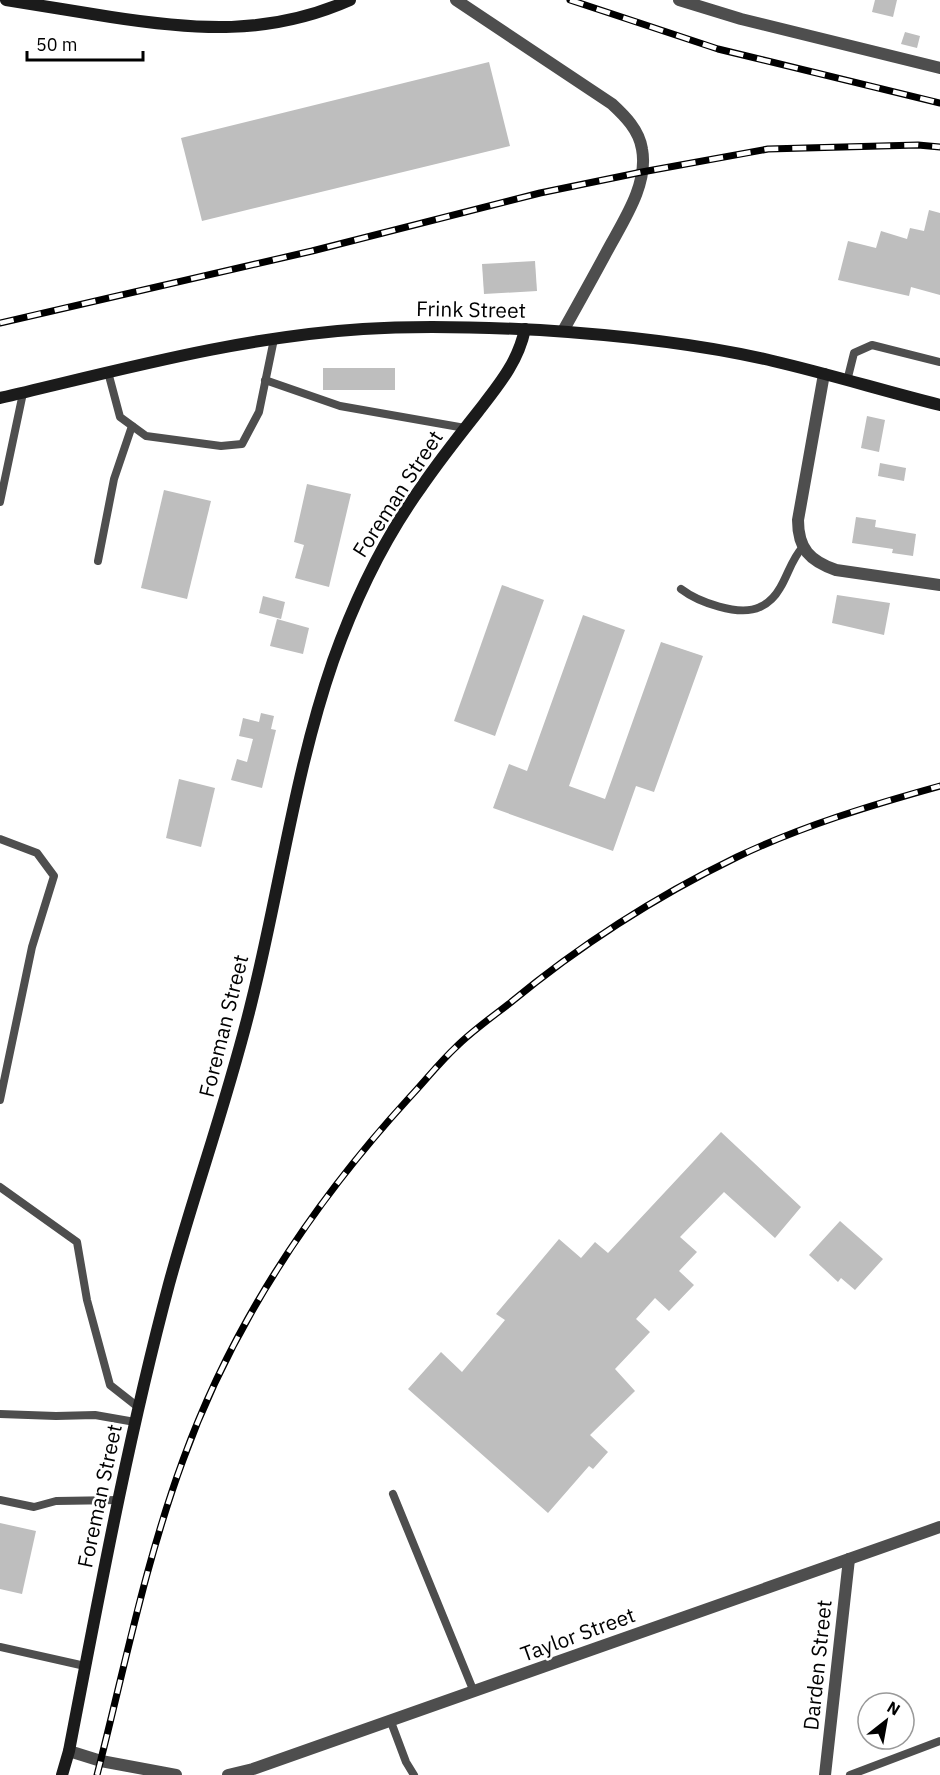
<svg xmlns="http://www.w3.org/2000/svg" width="940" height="1775" viewBox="0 0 940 1775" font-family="'IBM Plex Sans',sans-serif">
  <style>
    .building { fill: #bebebe }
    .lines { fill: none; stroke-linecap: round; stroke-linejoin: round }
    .lane { stroke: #4e4e4e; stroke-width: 8 }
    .street { stroke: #4e4e4e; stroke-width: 12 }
    .secondary { stroke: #1b1b1b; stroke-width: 12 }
    .rail-casing { stroke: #000; stroke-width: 7 }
    .rail { stroke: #fff; stroke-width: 4.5; stroke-dasharray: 14; stroke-linecap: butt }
    .labels { text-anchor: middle; stroke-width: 5; stroke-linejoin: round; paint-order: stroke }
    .street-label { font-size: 21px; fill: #000; stroke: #fff }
  </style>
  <rect width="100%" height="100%" fill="#fff"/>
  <g class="building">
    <polygon points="875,0 897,0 893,17 872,12"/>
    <polygon points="905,32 920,36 917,48 901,44"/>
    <polygon points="489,62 510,146 202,221 181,138"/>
    <polygon points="929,210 940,213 940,295 911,287 909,296 838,280 848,241 876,248 881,231 907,239 910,228 924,231"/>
    <polygon points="535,261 537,291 484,294 482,264"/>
    <rect x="323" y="368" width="72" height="22"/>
    <polygon points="867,416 885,420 879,452 861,448"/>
    <polygon points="880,463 906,468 904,481 878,476"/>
    <polygon points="307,484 351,494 329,587 295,578 304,545 294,542"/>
    <polygon points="164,490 211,501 187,599 141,588"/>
    <polygon points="856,517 876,520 875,527 916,534 913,556 892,553 893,549 852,543"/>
    <polygon points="502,585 544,600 495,736 454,721"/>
    <polygon points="837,595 890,603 884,635 832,623"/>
    <polygon points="263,596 285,602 281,619 259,613"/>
    <polygon points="583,615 625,630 569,786 605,799 661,642 703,656 654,792 636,786 613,851 493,808 509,764 527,771"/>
    <polygon points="277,619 309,628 303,654 270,646"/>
    <polygon points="261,713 274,716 271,729 276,730 262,788 231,780 237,759 247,762 253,739 239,736 243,718 259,722"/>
    <polygon points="179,779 215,788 201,847 166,838"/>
    <polygon points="721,1132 801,1207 775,1238 724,1192 680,1237 697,1252 679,1271 694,1285 669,1311 655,1298 636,1319 650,1332 615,1369 635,1391 590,1435 608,1452 593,1469 589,1466 548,1513 408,1389 441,1352 462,1372 505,1320 496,1314 559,1239 581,1258 595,1242 608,1253"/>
    <polygon points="840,1221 883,1259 855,1290 841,1278 838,1282 809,1255"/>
    <polygon points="0,1523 36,1531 22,1594 0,1589"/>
  </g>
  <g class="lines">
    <g class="lane">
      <polyline points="108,372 120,417 146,436 221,446 242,444 259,412 274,339"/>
      <polyline points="265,380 340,406 465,428"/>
      <polyline points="847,381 854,353 872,345 940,362"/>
      <polyline points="0,502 23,393"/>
      <polyline points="98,561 114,479 132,426"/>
      <path d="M681,589C698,602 739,617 760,607C769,603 776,595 780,588C788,575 792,558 803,547"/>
      <polyline points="0,839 37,853 54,876 32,947 0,1100"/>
      <polyline points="0,1187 77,1242 87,1300 110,1385 138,1407"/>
      <polyline points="0,1414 56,1416 95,1415 135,1422"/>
      <polyline points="393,1494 474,1692"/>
      <polyline points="0,1500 34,1507 56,1501 119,1500"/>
      <polyline points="0,1647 85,1666"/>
      <polyline points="391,1722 406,1762 414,1775"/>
      <polyline points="850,1775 940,1741"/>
    </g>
    <g class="street">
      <path d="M456,0L612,104C625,116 639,130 642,149C649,186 621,224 605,255C591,281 577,306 563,331"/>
      <polyline points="679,0 741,19 940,68"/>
      <path d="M824,374L798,520C798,549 810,561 836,570L940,585"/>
      <polyline points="69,1751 101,1761 176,1775"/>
      <polyline points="228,1775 253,1769 940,1527"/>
      <polyline points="825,1775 849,1559"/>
    </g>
    <g class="secondary">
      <path d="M6,0C41,6 76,11 111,17C195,30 269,36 350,0"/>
      <path d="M0,398C120,370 239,337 363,329C421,325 481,327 540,330C618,335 697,343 773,361C829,374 884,391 940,405"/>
      <path d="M62,1775L69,1751C99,1595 128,1438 169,1284C195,1189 229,1096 252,1000C280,888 295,771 333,661C355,599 383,540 422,486C439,461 458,437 477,413C497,387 518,363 525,329"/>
    </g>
    <defs>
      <g id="rail">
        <polyline points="570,0 718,49 940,103"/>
        <polyline points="0,323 312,251 540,193 642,172 768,149 918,145 940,147"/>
        <path d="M97,1775C124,1670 145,1563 183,1460C232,1325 312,1204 409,1098C425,1081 439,1063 456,1047C472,1031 492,1017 510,1003C580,945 655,897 737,857C802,826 871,805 940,786"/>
      </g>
    </defs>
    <use href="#rail" class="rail-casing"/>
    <use href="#rail" class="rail"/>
  </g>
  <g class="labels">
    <g class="street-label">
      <text transform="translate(471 310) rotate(1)" y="7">Frink Street</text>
      <text transform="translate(398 494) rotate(-57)" y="7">Foreman Street</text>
      <text transform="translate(224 1026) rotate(-76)" y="7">Foreman Street</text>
      <text transform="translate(100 1496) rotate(-78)" y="7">Foreman Street</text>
      <text transform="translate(578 1635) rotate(-20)" y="7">Taylor Street</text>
      <text transform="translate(818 1665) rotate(-84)" y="7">Darden Street</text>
    </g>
  </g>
  <g transform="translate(886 1721) rotate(31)"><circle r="28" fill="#ffffff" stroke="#999999" stroke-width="1.5"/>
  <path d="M0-4.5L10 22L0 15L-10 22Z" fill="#000000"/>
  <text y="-9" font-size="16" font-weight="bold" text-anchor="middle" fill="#000000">N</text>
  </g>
  <path d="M27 51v9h116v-9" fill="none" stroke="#000000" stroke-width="3"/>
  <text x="36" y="51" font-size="18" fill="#000000" stroke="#ffffff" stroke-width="4.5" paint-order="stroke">50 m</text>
</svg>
